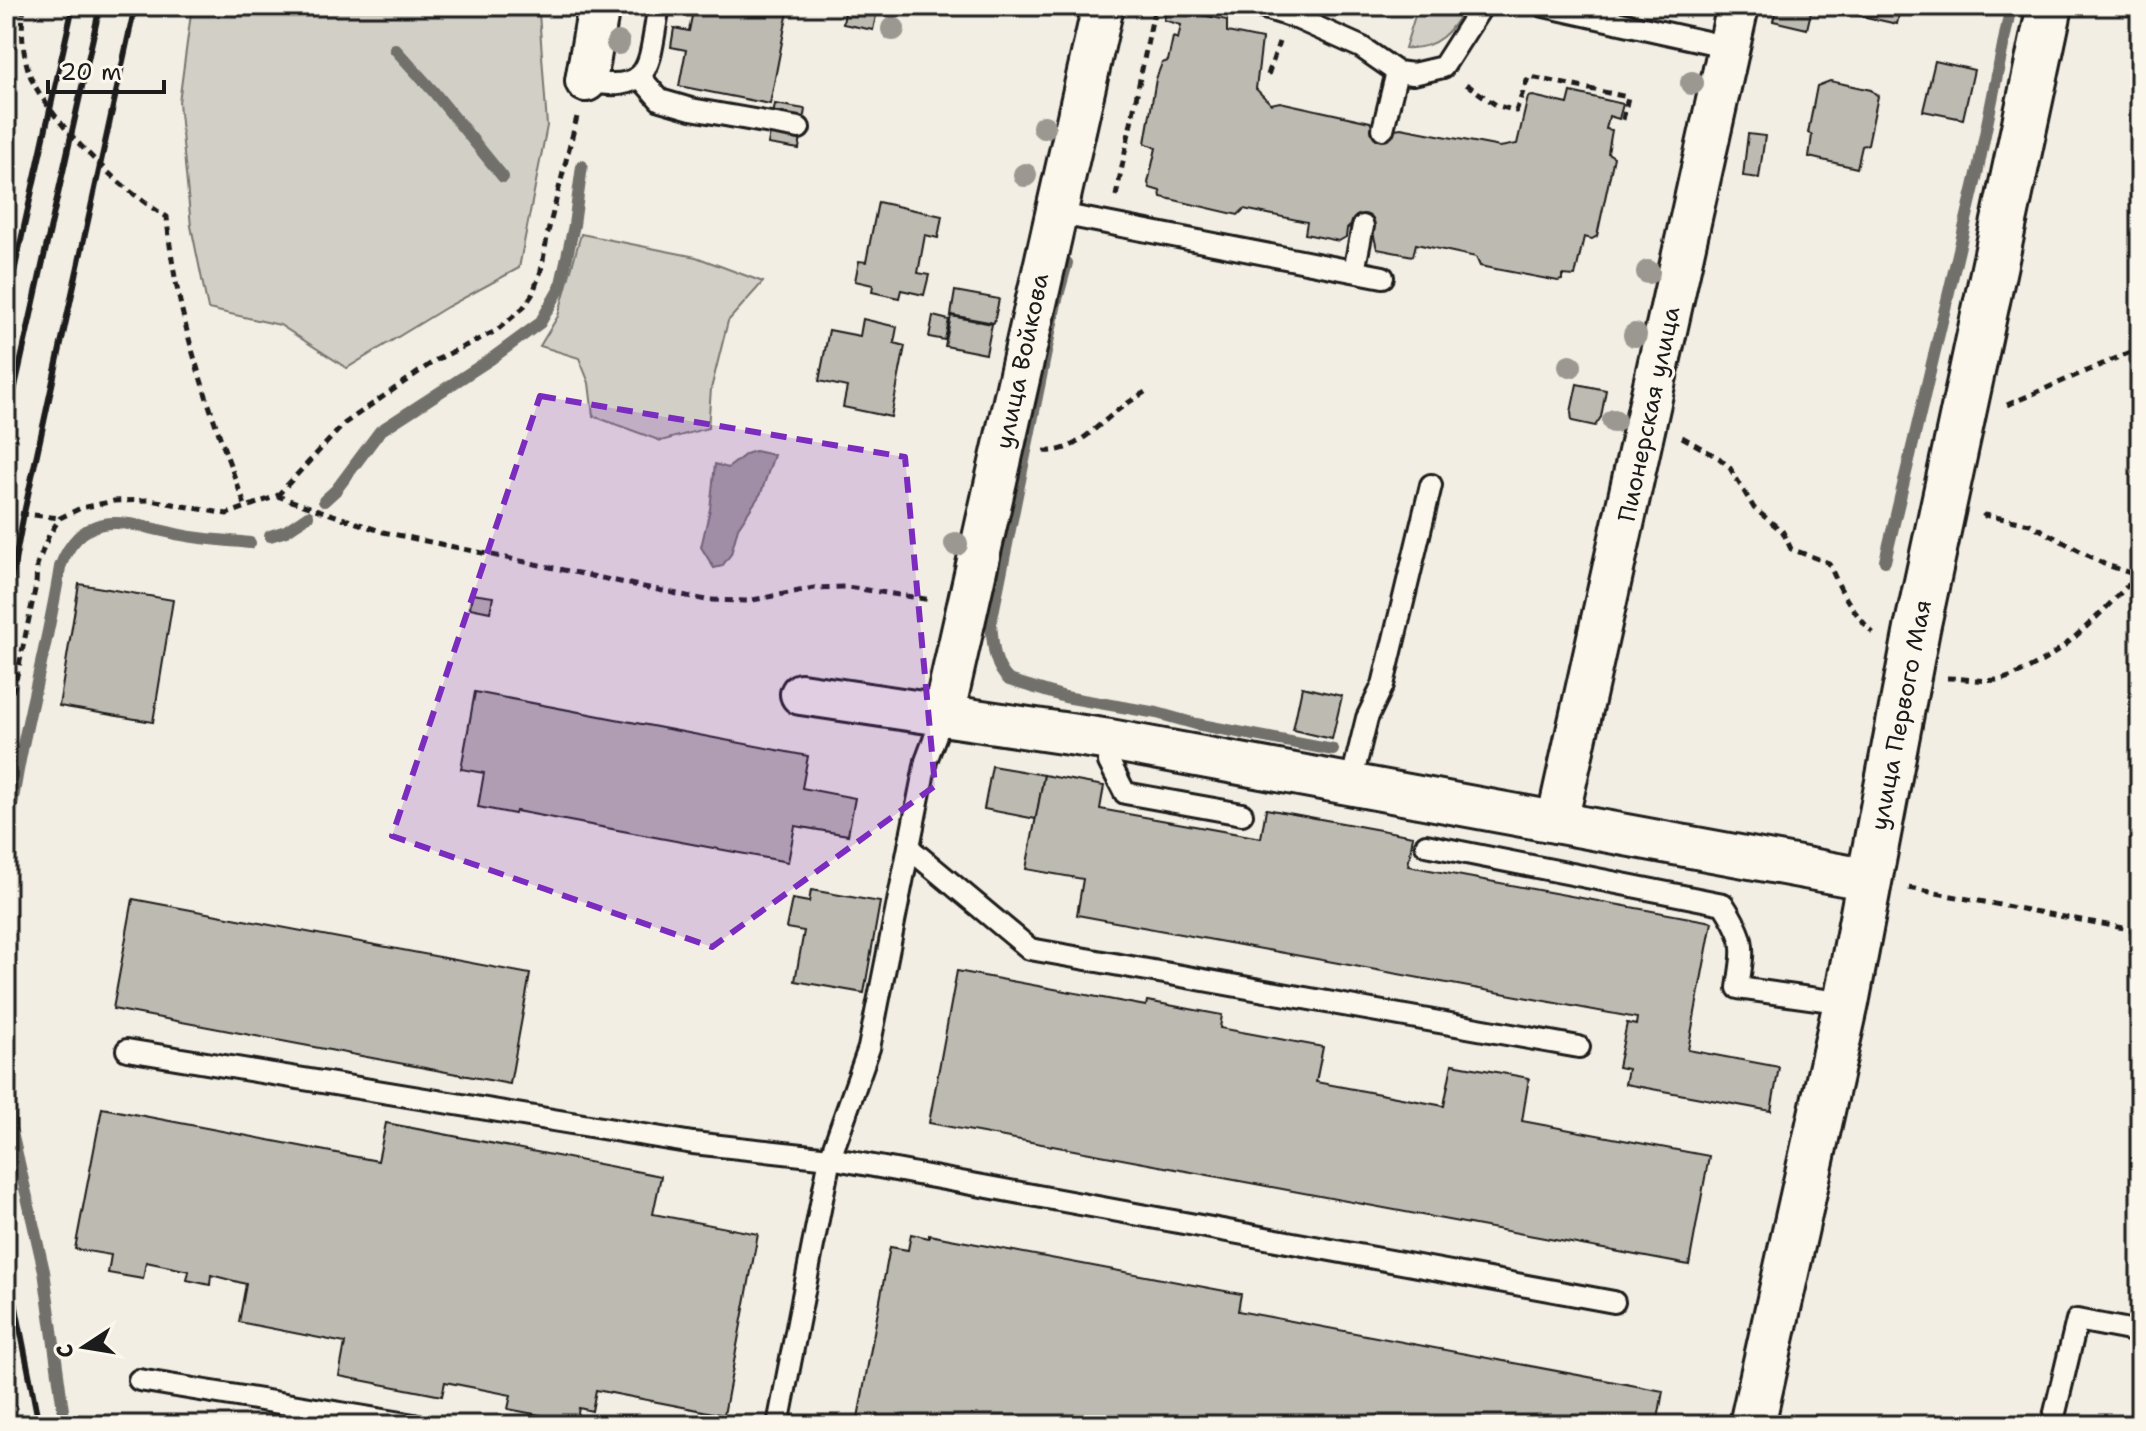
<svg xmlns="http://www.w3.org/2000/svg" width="2146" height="1431" viewBox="0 0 2146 1431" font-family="'Shantell Sans',sans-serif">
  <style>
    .green { fill: #d2cfc6; stroke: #777671; stroke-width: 2 }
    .water { fill: #a9a6a0; stroke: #716f6b; stroke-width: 2 }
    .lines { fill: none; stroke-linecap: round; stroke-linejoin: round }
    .stream { stroke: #716f6b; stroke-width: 12 }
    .building { fill: #bdbab1; stroke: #1c1c1c; stroke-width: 2 }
    .lane-casing { stroke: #1c1c1c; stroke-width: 26 }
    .street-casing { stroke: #1c1c1c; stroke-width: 46 }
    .secondary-casing { stroke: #1c1c1c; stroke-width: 50 }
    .path { stroke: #1c1c1c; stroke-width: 5; stroke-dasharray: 8 6; stroke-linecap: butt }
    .lane { stroke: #fbf7ec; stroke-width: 20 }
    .street { stroke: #fbf7ec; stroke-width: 40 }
    .secondary { stroke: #fbf7ec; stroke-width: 44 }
    .rail { stroke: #1c1c1c; stroke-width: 6 }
    .tree { fill: #9b9892 }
    .marked { fill: #7b2cbf; fill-opacity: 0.2; stroke: #7b2cbf; stroke-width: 6; stroke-dasharray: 16 10; stroke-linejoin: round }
    .labels { text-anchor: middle; stroke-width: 6; stroke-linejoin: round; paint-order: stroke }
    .street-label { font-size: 24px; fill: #1c1c1c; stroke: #fbf7ec }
  </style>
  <rect width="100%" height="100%" fill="#f2eee4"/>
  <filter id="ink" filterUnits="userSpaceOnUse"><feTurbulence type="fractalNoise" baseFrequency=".0125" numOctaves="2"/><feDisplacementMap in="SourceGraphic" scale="16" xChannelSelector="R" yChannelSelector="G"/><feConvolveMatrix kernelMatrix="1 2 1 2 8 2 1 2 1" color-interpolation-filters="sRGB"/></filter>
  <g filter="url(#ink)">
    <g class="green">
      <polygon points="192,6 543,6 539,13 547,126 519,268 447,307 347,368 280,325 208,309 191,226 179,102"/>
      <path d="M1418,6H1465C1452,32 1436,50 1405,48Z"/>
      <polygon points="581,234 696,257 763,282 728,321 711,389 708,428 661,441 593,416 589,383 579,358 540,346 558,316"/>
    </g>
    <polygon class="water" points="755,451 774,455 761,493 738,528 731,554 722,566 714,568 701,547 710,509 715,464 728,468 746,454"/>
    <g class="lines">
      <g class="stream">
        <polyline points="395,49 433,91 503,177"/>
        <path d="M1067,263L1056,303L991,623C993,642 993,666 1009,680L1065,697L1157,713L1196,724L1333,750"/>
        <polyline points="324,501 336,490 380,431 491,359 540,323 560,288 574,225 582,166"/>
        <polyline points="270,536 286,531 308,516"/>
        <polyline points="1885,561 1977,174 2011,6"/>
        <path d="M6,859C13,760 45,665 60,567C84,504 129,524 181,535C204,540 227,540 250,543"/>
        <polyline points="6,1056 11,1128 44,1271 65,1425"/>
      </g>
    </g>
    <g class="building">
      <polygon points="694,6 789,6 770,104 679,86 686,50 671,47 674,28 689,31"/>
      <polygon points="846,6 878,6 873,30 843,24"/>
      <polygon points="1777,6 1811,12 1807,29 1773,21"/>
      <polygon points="1817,6 1901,6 1897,24"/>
      <polygon points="1167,8 1227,20 1227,32 1262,39 1256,89 1271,104 1280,102 1370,122 1373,127 1389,130 1401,128 1500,147 1517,144 1528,97 1533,96 1568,104 1571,92 1623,104 1619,119 1609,116 1606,129 1612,130 1608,153 1614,157 1597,236 1592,239 1584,237 1575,276 1562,275 1562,280 1558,281 1480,266 1476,257 1416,244 1413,256 1377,249 1372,228 1352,224 1347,229 1346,237 1339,241 1305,234 1307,222 1244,209 1238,215 1161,197 1160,191 1150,188 1148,183 1156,148 1145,143 1156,79 1162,63 1168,61 1173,37 1178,39 1181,25 1164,20"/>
      <polygon points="1935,61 1974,70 1963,119 1923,111"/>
      <polygon points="1830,81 1871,90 1878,96 1868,144 1862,146 1857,168 1809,157 1812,135 1808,133 1817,86"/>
      <polygon points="775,104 805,109 799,149 768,144"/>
      <polygon points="1748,134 1765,136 1759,178 1743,176"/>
      <polygon points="878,202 942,216 938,238 925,235 918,273 929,275 924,295 901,290 899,298 872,292 873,285 855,281 859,261 866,262"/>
      <polygon points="955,291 999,299 994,323 951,315"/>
      <polygon points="933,316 949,320 945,340 929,337"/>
      <polygon points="951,316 992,324 986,354 945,346"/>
      <polygon points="863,319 897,327 894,343 905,346 891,417 843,407 847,387 819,381 829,330 860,336"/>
      <polygon points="1577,384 1606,390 1601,417 1595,426 1572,421 1571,412"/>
      <polygon points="79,584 173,600 153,722 59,706"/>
      <polygon points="472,594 493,597 490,612 470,608"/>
      <polygon points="1302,687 1342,696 1332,739 1293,730"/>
      <polygon points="475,692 808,756 802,788 855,798 848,835 795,826 788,862 516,811 515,814 478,807 484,773 461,769"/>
      <polygon points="992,766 1044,775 1036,819 984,809"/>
      <polygon points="1044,775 1104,786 1100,809 1261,838 1266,809 1413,836 1408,866 1712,922 1688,1050 1779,1067 1771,1111 1625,1084 1628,1069 1618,1067 1627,1023 1636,1025 1637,1018 1077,915 1083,879 1026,869"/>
      <polygon points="811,890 880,902 864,993 795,981 804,931 786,928 792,899 809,902"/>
      <polygon points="133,899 530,974 510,1084 113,1009"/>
      <polygon points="957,971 1146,1006 1147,1001 1222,1015 1220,1028 1323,1047 1316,1082 1444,1106 1452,1064 1529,1078 1522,1121 1709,1156 1689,1265 929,1123"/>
      <polygon points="102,1108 378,1161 386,1123 661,1176 653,1214 758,1234 724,1415 596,1390 592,1411 579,1408 576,1422 508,1409 511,1395 445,1382 442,1396 339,1376 345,1343 239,1322 246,1284 211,1275 210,1285 187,1280 189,1271 146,1262 143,1279 108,1273 111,1255 75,1249"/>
      <polygon points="911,1234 929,1238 929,1235 1241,1294 1238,1311 1663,1391 1657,1425 857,1423 890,1247 908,1250"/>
    </g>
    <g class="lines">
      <defs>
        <g id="lane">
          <polyline points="1258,6 1294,17 1361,47 1397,72 1413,74 1443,67 1482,6"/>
          <polyline points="1544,6 1729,47"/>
          <polyline points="640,77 660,100 691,109 799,128"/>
          <path d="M586,81C656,95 648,61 659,6"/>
          <polyline points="1383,129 1397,72"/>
          <polyline points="1055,213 1383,277"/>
          <polyline points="1354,271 1363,226"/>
          <polyline points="1110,740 1109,762 1125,793 1242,814"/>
          <polyline points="1351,783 1367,718 1383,685 1431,485"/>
          <path d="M1426,845L1723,904C1747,941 1744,946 1738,988L1846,1003"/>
          <polyline points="909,848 1030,949 1579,1047"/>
          <polyline points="127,1050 693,1143 830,1158 1614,1302"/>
          <polyline points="139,1380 414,1425"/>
          <polyline points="778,1425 830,1158 869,1048 926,761 943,716"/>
          <polyline points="2052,1425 2077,1320 2140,1332"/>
        </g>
        <g id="street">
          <polyline points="586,81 599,6"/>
          <polyline points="801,694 1110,740 1870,880"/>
          <polyline points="943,716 1103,6"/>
          <polyline points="1557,822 1738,6"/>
        </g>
        <polyline id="secondary" points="1752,1425 1846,1003 1917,629 2050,6"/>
      </defs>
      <use href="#lane" class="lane-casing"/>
      <use href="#street" class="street-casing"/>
      <use href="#secondary" class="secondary-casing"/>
      <g class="path">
        <path d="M24,6C20,30 23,65 35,86C63,134 120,189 167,217C175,317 211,414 246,508"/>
        <polyline points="1268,75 1279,42"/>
        <polyline points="1466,84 1496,105 1516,111 1528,78 1536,78 1628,97 1622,124"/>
        <polyline points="1116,196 1155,6"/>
        <polyline points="2007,405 2140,348"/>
        <path d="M1682,437L1719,458L1730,468L1754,508L1783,532L1791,549L1829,563C1840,591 1852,611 1873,633"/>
        <path d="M1044,451C1071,453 1088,434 1107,419C1118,409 1132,400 1145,392"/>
        <polyline points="277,496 345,423 436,360 496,331 523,308 532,295 541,271 548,232 577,117"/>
        <polyline points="6,512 60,518"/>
        <polyline points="1983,517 1985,515 2030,524 2104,564 2139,576"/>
        <path d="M1947,678C1964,678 1987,683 2003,679C2058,663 2101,612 2140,573"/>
        <polyline points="6,705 15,685 36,585 37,565 49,535 60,518 81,508 114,501 151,500 227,514 277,496 383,532 706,600 748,601 814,588 847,587 932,600"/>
        <polyline points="1909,888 2140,931"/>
      </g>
      <use href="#lane" class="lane"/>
      <use href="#street" class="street"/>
      <use href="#secondary" class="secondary"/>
      <g class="rail">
        <polyline points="6,308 73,6"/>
        <polyline points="6,427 100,6"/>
        <polyline points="6,609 24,513 135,6"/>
        <polyline points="6,1256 39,1425"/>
      </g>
    </g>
    <g class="tree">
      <circle cx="893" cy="29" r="12"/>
      <circle cx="618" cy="43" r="12"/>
      <circle cx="1692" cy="83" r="12"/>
      <circle cx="1044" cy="127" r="12"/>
      <circle cx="1025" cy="175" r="12"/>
      <circle cx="1648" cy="272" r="12"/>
      <circle cx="1635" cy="335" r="12"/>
      <circle cx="1570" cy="366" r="12"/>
      <circle cx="1614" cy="421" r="12"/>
      <circle cx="956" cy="544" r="12"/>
    </g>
  </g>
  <path class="marked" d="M540,396L905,457L935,786L712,947L392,836Z"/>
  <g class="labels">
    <g class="street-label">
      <text transform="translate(1022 361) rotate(-78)" y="8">улица Войкова</text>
      <text transform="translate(1649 414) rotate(-78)" y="8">Пионерская улица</text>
      <text transform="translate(1901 715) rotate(-79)" y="8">улица Первого Мая</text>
    </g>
  </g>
  <rect width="2146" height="1431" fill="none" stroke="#fbf7ec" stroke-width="32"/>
  <rect x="16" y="16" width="2114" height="1399" fill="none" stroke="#1c1c1c" stroke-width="3" filter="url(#ink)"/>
  <g transform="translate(84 1347) rotate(258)" stroke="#fbf7ec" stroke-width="6" paint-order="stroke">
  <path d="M0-6L14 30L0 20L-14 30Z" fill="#1c1c1c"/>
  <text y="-12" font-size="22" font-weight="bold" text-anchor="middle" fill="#1c1c1c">С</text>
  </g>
  <path d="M48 80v12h116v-12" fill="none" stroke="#1c1c1c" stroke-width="4"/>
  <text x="60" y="80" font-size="24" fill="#1c1c1c" stroke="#fbf7ec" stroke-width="6" paint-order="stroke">20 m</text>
</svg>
